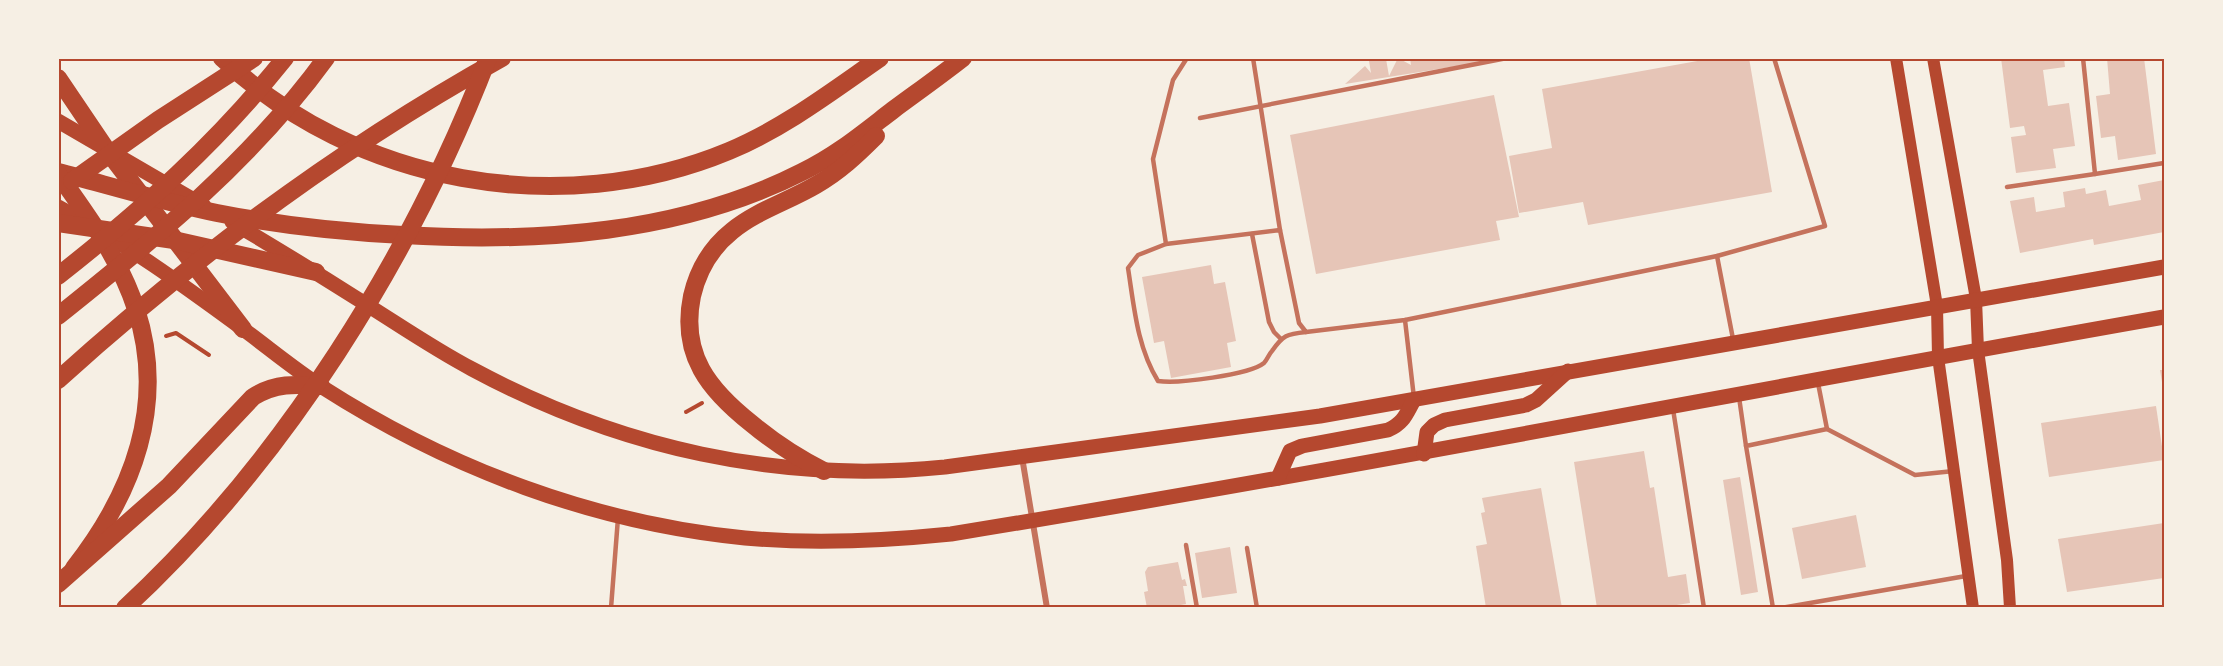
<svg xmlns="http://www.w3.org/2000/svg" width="2223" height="666" viewBox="0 0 2223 666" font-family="Overpass,sans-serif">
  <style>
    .building { fill: #e6c5b7 }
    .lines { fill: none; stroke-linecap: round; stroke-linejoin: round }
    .path { stroke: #b5482f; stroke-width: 4 }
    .service { stroke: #c5725c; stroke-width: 4.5 }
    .minor { stroke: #c5725c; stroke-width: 6 }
    .secondary { stroke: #b5482f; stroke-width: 12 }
    .primary { stroke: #b5482f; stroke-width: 15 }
    .motorway { stroke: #b5482f; stroke-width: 18 }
    .neatline { fill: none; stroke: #b5482f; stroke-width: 2 }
  </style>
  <rect width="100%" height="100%" fill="#f6efe4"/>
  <g class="building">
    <polygon points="1398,58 1411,65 1410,58 1495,60 1345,84 1365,66 1371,73 1369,61 1386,59 1389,76"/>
    <polygon points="1714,58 1749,58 1772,192 1588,225 1583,202 1519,213 1509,156 1552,148 1542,89"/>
    <polygon points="2001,58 2064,58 2065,67 2043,70 2048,106 2069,103 2075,146 2053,149 2056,168 2016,173 2011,137 2026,135 2024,126 2010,128"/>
    <polygon points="2107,58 2144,58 2156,154 2118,160 2115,136 2101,138 2096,96 2110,94"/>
    <polygon points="1494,95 1519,217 1496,221 1500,240 1316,274 1290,135"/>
    <polygon points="2164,180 2164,232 2094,245 2093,239 2020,253 2010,201 2034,197 2036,212 2065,207 2063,192 2085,188 2086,194 2106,190 2109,206 2141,200 2138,185"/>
    <polygon points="1211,265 1214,284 1225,282 1236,341 1227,343 1231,367 1171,378 1164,341 1154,343 1142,277"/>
    <polygon points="2160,370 2164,370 2164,388 2163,388"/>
    <polygon points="2156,406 2164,460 2049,477 2041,423"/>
    <polygon points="1644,451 1650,488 1654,487 1668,577 1686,574 1690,603 1670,606 1671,608 1597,608 1574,462"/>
    <polygon points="1740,477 1758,592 1741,595 1723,480"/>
    <polygon points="1541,488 1562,608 1486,608 1476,546 1487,544 1481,513 1485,512 1482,498"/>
    <polygon points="1856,515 1866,567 1802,579 1792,528"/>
    <polygon points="2164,523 2164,578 2067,592 2058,539"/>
    <polygon points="1230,547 1237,593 1202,598 1195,553"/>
    <polygon points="1178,562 1182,580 1185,579 1187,586 1183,586 1186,604 1165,608 1147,608 1144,592 1148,591 1145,572 1148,567"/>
  </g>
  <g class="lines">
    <g class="path">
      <polyline points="166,336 176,333 209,355"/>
      <polyline points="686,412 702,403"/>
    </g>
    <g class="service">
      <polyline points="1187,58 1173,80 1153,159 1166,244 1280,230 1299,323 1306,332 1405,320 1717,256 1825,226 1774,58"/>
      <polyline points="1253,58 1280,230"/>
      <polyline points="2083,58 2095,174 2164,163"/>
      <polyline points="1200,118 1507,58"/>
      <polyline points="2007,187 2095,174"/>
      <polyline points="1252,234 1269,322 1274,332 1280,338"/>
      <path d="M1166,244L1138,255L1128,268C1134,306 1137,347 1158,381C1177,384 1249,375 1264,363C1267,360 1269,354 1272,351C1283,335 1287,334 1306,332"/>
      <polyline points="1717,256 1733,339"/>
      <polyline points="1405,320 1414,398"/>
      <polyline points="1818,383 1827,429"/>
      <polyline points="1739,397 1746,446"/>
      <polyline points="1673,409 1704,608"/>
      <polyline points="1186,545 1197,608"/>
      <polyline points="1247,548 1257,608"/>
      <polyline points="611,608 618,518"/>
      <polyline points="1773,608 1746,446 1827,429 1915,475 1954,471"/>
      <polyline points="1781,608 1966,576"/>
    </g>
    <polyline class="minor" points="1022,457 1047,608"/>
    <g class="secondary">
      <polyline points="1896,58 1937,306 1938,357 1973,608"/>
      <polyline points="1933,58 1976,299 1978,350 2007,560 2010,608"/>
    </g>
    <g class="primary">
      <polyline points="58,121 204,206"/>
      <path d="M58,207C124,242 183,285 243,329C269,348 295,370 322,387C450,469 594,523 745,538C813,544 883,541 951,534C1357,468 1760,388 2164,317"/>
      <path d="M232,222C274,247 315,272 356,298C395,322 432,348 472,369C619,448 779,484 945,467L1320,416L2164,267"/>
      <polyline points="1424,454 1427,432 1434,425 1445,420 1526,405 1536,400 1568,371"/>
      <path d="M1278,478L1290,451L1302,446L1388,430C1404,423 1406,414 1414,400"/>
    </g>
    <g class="motorway">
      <path d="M222,58C354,184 561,221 729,151C784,128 831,92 880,58"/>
      <polyline points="58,78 106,149 243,329"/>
      <path d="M58,172C111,186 164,202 217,213C278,225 341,232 403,235C537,243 680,234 802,172C837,155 863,133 893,110C916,93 940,76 963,58"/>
      <path d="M58,174C88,216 120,259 136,309C167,404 133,493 74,568"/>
      <polyline points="72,181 158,120 254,58"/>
      <polyline points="58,223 174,240 316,272"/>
      <path d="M58,276C143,209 217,143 285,58"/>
      <path d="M58,316C157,237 251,161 326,58"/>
      <path d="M58,380C194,257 342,147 502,58"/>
      <path d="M824,471C798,458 775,443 752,424C709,390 680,355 692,296C698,270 712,247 732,231C756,211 789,201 816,185C839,172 857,155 876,136"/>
      <path d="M58,584L169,486L253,397C275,383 295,384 321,386"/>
      <path d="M125,608C283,462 411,258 488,58"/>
    </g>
  </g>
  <rect width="2223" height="666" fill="none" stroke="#f6efe4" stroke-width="120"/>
  <rect x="60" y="60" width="2103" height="546" class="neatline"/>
</svg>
